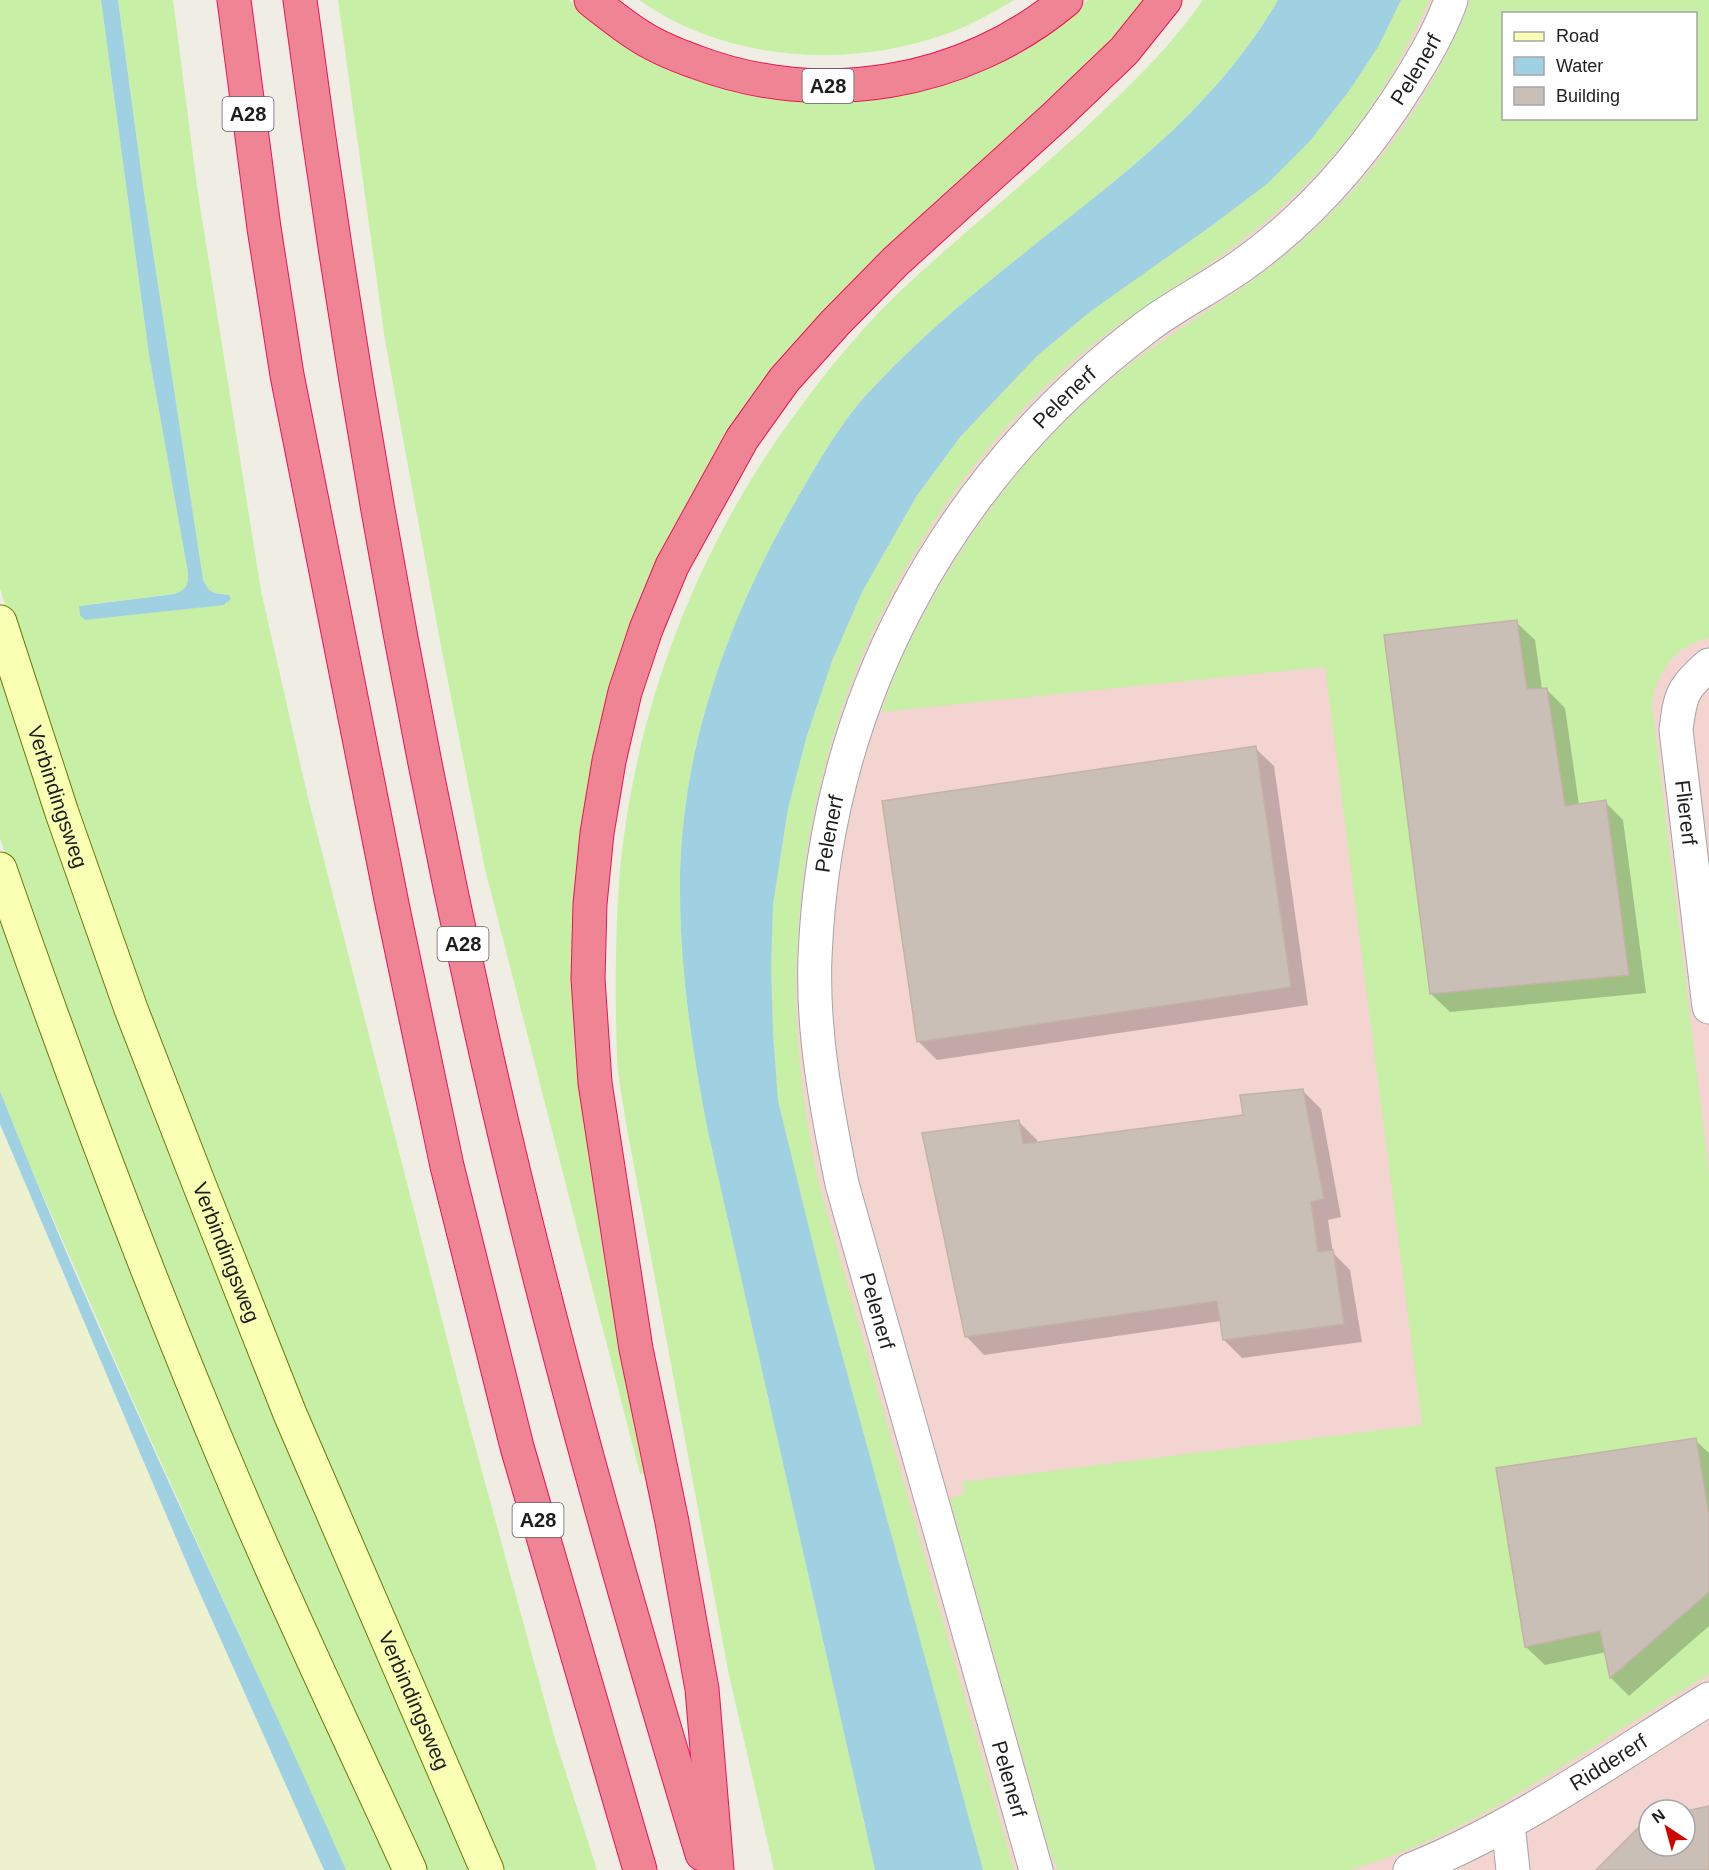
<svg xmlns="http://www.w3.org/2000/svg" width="1709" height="1870" viewBox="0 0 1709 1870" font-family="Helvetica,sans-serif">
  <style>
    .commercial { fill: #f3d4d1; fill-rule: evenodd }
    .farmland { fill: #edf1cd }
    .grass { fill: #c7efa5; fill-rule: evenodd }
    .water { fill: #a0d1e2 }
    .shadow { fill: #0003 }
    .building { fill: #c9bfb6; stroke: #c3b3a5; stroke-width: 1.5 }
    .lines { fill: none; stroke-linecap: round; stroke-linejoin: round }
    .minor-casing { stroke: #a5a5a5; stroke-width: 35 }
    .secondary-casing { stroke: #6a7b00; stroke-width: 35 }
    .motorway-casing { stroke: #ec1357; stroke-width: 35 }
    .minor { stroke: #fff; stroke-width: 33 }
    .secondary { stroke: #f9ffb3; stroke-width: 33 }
    .motorway { stroke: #ef8495; stroke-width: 33 }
    .labels { text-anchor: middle; stroke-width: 4.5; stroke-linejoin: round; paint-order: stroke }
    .shield { fill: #fff; stroke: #626262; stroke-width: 1.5 }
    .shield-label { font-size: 20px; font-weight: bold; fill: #1e1e1e }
    .street-label { font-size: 21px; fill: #1e1e1e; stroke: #fff }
  </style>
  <rect width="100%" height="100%" fill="#f0ede4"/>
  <path class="commercial" d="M1368,0H1709V1870H944L738,1033L862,524ZM1504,14H1696V118H1504ZM1649,1810H1685V1846H1649Z"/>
  <polygon class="farmland" points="0,1124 194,1580 324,1870 0,1870"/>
  <g class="grass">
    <path d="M0,0H101L149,355L188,573C188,586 187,589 175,594L79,606L85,620L227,604L226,594L213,593L207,588L203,579L144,193L118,0H173L197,187L261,591L308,798L465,1409L555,1739L597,1870H498L228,1236L24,666L0,588Z"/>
    <polygon points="338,0 569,0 593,19 801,99 1058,25 1088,0 1149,0 1113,42 730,433 583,831 648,1473 640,1474 485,869 440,641 385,340"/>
    <path d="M639,0H1014C990,14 966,28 940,36C843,69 724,60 639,0Z"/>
    <path d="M1203,0H1278C1207,122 1093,196 987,283C945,317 904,354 867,394C841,423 821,457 802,490C733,607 683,737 680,875C679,964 691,1045 708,1132L875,1870H774L729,1675L626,1123C623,1101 618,1079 617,1057C615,995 615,931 620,870C636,705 698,546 796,413C830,367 867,321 910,282C972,225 1039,172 1100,114C1139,77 1172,44 1203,0Z"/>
    <path d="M1401,0H1430C1414,32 1399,64 1379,94C1342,153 1289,205 1233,247C1185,282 1133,311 1087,349C915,494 812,706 798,930C796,963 794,996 797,1029C800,1079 808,1128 817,1177L1014,1870H983L823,1285L778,1101L773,1034L771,967L773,904L788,809L806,739L832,661L862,592L916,497L960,437L1037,356L1091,311L1214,224L1267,184L1310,141L1349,91L1378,47Z"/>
    <path d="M1471,0H1709V638C1675,646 1656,671 1652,705L1709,1173V1674C1667,1701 1624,1727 1582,1754C1508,1801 1434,1846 1349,1870H1058L1050,1852L950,1499L965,1493L962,1482L1422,1425L1325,667L881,712C889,691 896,670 906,650C956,546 1024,452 1113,378C1157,341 1207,313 1253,280C1350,211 1428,111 1471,0ZM1504,14H1696V118H1504Z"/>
    <polygon points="0,659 474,1870 419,1870 235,1460 23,906 0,838"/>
    <polygon points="0,903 397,1870 346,1870 130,1394 23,1150 0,1091"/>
  </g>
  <g class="water">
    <path d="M101,0H118L144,193L203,579C210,596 214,592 229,595L231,599L224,605L85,620L80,615L79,606L175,594C187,589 188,585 188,573L149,355Z"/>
    <path d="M1278,0H1401L1378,47L1349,91L1310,141L1267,184L1214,224L1091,311L1037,356L960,437L916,497L862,592L832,661L806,739L788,809L773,904L771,967L773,1034L778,1101L823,1285L983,1870H875L708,1132C691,1045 679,964 680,875C683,737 733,607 802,490C821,457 841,423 867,394C904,354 945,317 987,283C1094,195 1207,123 1278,0Z"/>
    <path d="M0,1091C104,1356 231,1610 346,1870H324L194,1580L0,1124Z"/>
  </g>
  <g class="shadow">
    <polygon points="1516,622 1535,640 1542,689 1546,689 1565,708 1579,805 1605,802 1623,820 1646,993 1450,1012 1431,994"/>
    <polygon points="1255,748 1274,766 1308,1005 937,1060 919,1042"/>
    <polygon points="1303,1091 1321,1109 1341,1217 1328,1220 1333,1253 1350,1270 1362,1342 1242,1358 1224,1340 1221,1321 984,1355 966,1336 1018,1121 1037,1140 1037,1144 1245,1116"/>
    <polygon points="1695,1440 1709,1453 1709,1626 1629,1696 1611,1678 1606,1652 1545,1665 1526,1647"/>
  </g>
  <g class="building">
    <polygon points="1517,620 1527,689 1547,688 1565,806 1606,800 1629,975 1430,994 1384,635"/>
    <polygon points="1256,746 1291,987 917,1042 882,801"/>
    <polygon points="1303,1089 1324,1199 1311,1202 1318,1252 1333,1250 1344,1324 1223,1340 1217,1301 965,1337 922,1133 1019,1120 1023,1144 1243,1115 1240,1095"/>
    <polygon points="1696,1438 1709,1514 1709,1592 1610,1678 1600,1631 1525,1647 1496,1468"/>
    <polygon points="1709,1806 1709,1870 1596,1870 1648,1818 1649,1846 1685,1846 1685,1811"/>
  </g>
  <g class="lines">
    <defs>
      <g id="minor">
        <path id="s1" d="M1709,665C1682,688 1680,696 1676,730L1709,1007"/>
        <polyline points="1508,1824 1513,1870"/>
        <path id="s2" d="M1036,1870L842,1184C827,1110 812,1033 815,957C825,704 943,481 1145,328C1175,305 1210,288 1241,266C1309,218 1365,153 1409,82C1425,56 1441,29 1451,0"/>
        <path id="s3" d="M1410,1870C1516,1828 1612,1759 1709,1699"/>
      </g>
      <g id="secondary">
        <path id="s4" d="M0,622L62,813L131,1009L199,1184L290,1414L487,1870"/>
        <path d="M0,869C72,1076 149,1282 235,1484C290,1614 351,1741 410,1870"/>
      </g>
      <g id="motorway">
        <polyline points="234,0 264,228 287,375 393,909 447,1166 517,1447 640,1870"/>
        <path d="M300,0C347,357 409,711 488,1062C548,1328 623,1592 702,1854"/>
        <path d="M591,0C605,11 620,23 635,33C654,46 676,55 696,62C820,109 965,85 1066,0"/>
        <polyline points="717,1870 702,1689 672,1522 636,1349 595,1083 588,979 590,904 597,833 609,761 625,692 646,629 672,566 742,439 784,380 835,323 896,261 1055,117 1124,51 1165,0"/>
      </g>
    </defs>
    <use href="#minor" class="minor-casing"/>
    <use href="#secondary" class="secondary-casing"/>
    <use href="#motorway" class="motorway-casing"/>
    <use href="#minor" class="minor"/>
    <use href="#secondary" class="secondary"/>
    <use href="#motorway" class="motorway"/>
  </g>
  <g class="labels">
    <g class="shield">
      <rect x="802.5" y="69" width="51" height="34" rx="4.5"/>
      <rect x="222.5" y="97" width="51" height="34" rx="4.5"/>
      <rect x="437.5" y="927" width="51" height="34" rx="4.5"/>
      <rect x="512.5" y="1503" width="51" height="34" rx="4.5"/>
    </g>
    <g class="shield-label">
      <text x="828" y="93">A28</text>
      <text x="248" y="121">A28</text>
      <text x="463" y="951">A28</text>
      <text x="538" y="1527">A28</text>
    </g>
    <g class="street-label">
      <text dy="7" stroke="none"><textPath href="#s2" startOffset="2056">Pelenerf</textPath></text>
      <text dy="7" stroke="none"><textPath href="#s2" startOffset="1570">Pelenerf</textPath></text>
      <text dy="7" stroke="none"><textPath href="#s4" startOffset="184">Verbindingsweg</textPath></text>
      <text dy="7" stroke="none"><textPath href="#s1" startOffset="159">Fliererf</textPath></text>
      <text dy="7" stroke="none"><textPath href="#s2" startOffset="1066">Pelenerf</textPath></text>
      <text dy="7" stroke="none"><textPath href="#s4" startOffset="670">Verbindingsweg</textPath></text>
      <text transform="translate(877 1311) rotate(74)" y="7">Pelenerf</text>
      <text dy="7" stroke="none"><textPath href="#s4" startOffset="1156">Verbindingsweg</textPath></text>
      <text dy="7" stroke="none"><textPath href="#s3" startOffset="226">Riddererf</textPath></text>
      <text transform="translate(1009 1779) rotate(74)" y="7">Pelenerf</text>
    </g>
  </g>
  <rect x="1502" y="12" width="195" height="108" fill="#ffffff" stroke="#a5a5a5" stroke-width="1.5"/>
  <rect x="1514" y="32" width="30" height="9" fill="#f9ffb3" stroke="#a5a5a5" stroke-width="1.5"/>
  <text x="1556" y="42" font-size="18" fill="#1e1e1e">Road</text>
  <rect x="1514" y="57" width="30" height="18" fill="#a0d1e2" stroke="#a5a5a5" stroke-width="1.5"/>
  <text x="1556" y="72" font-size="18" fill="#1e1e1e">Water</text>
  <rect x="1514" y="87" width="30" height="18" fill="#c9bfb6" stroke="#a5a5a5" stroke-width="1.5"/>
  <text x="1556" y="102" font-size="18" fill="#1e1e1e">Building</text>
  <g transform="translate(1667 1828) rotate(324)"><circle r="28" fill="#ffffff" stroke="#a5a5a5" stroke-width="1.5"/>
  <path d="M0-4.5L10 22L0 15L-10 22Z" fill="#cd0700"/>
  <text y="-9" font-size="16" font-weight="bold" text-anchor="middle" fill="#1e1e1e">N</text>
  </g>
</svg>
